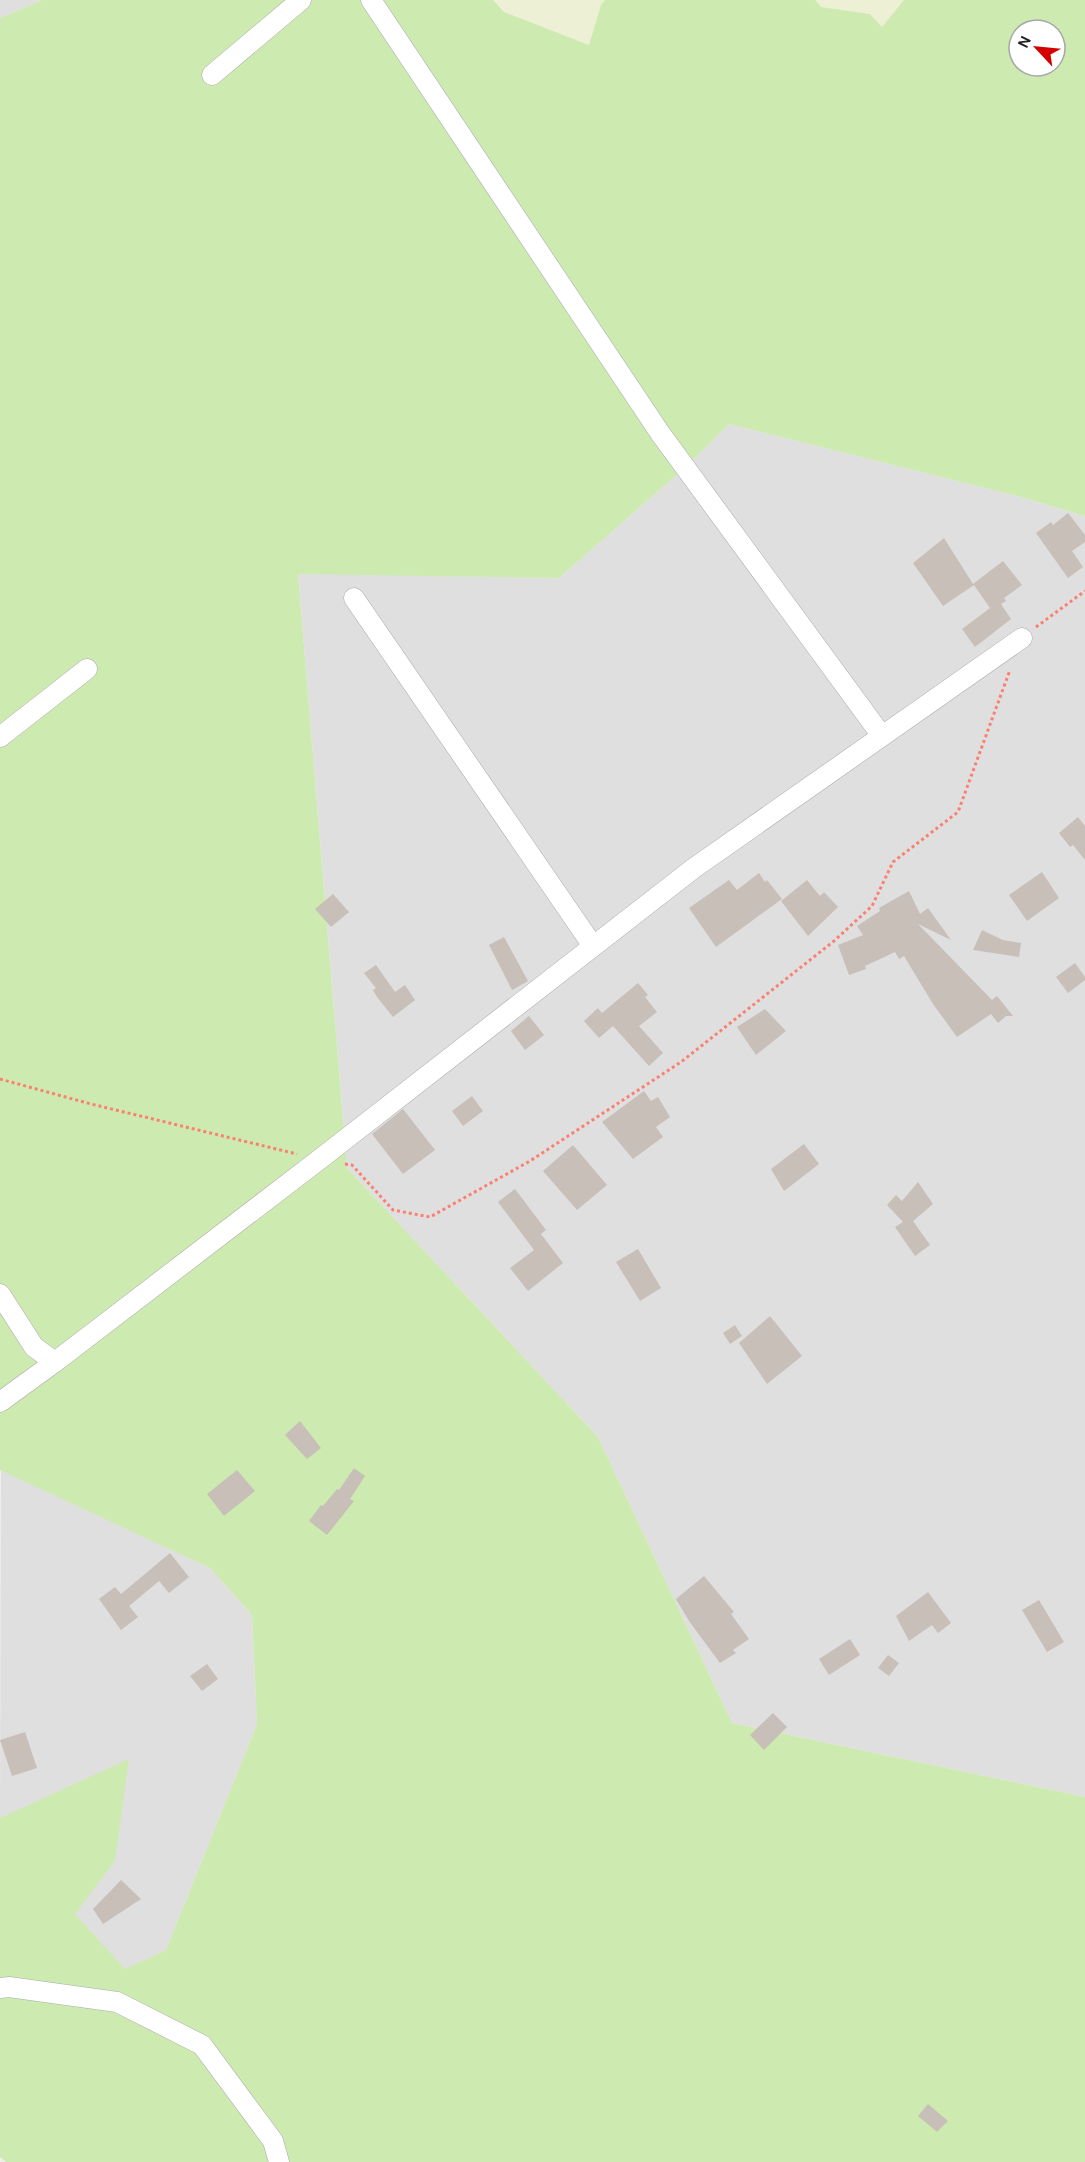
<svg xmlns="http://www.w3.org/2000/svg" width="1085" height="2162" viewBox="0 0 1085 2162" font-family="Karla,sans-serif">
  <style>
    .residential { fill: #e0dfdf }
    .farmland { fill: #eef0d5 }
    .grass { fill: #cdebb0; fill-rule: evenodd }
    .building { fill: #c7bfb8 }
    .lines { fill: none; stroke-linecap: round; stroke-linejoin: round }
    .street-casing { stroke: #a9a9a9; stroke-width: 21 }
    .path { stroke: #fa8072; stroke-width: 3; stroke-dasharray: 3 3; stroke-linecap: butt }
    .street { stroke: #fff; stroke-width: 20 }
  </style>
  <rect width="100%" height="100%" fill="#f2efe9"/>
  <g class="residential">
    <polygon points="0,0 42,0 0,18"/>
    <polygon points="729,424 1021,497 1085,516 1085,1797 732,1723 598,1437 347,1168 298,573 559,578 689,464"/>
    <polygon points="1,1469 210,1568 252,1615 257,1724 166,1950 125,1970 74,1914 115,1861 0,1818"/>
  </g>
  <g class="farmland">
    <polygon points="493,0 605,0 601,5 589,45 504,12"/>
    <polygon points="815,0 904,0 882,27 870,14 821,7"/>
  </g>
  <path class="grass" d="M42,0H493L504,12L589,45L601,5L605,0H815L821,7L870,14L882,27L904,0H1085V516L1021,497L729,424L689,464L559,578L298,574L347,1168L598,1437L732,1723L1085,1797V2162H6L0,2157V1818L129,1759L115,1861L75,1914L125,1969L166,1950L257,1724L252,1615L210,1568L0,1470V18ZM1019,30H1055V66H1019Z"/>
  <g class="building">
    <polygon points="1068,513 1085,535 1085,542 1072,551 1083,567 1068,578 1036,533 1051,522 1053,525"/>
    <polygon points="944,538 973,584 1003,561 1022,585 1004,598 1006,601 1001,604 1011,619 975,647 962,629 990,608 974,585 943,606 913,563"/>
    <polygon points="1078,817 1085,826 1085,860 1073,845 1070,847 1059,833"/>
    <polygon points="1042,872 1059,898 1027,921 1009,895"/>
    <polygon points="759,873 765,882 767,880 782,899 716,947 689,908 729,880 737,890"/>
    <polygon points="807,880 820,896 824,892 838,907 808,936 781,901"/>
    <polygon points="909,891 920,914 928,908 951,940 918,924 992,1000 997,996 1013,1016 1006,1016 998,1023 991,1014 957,1037 933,1004 904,956 899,959 895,952 865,966 866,969 849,975 838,945 863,935 857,926 880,911 879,908"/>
    <polygon points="333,894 349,912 331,927 315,909"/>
    <polygon points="982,930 1003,940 1021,943 1019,957 973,950"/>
    <polygon points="504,937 528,981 512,990 489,945"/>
    <polygon points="1075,963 1085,977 1085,980 1068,993 1056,977"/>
    <polygon points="376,965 395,992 405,985 415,1000 393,1017 377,997 373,990 376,988 364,973"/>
    <polygon points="638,983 648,995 645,997 657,1012 639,1026 663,1053 649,1066 613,1026 599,1038 584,1021 598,1008 602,1013"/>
    <polygon points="765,1009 786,1031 756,1055 737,1027"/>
    <polygon points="529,1016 544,1035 525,1050 511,1031"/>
    <polygon points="644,1091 651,1101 658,1097 670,1117 656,1127 663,1137 633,1159 602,1122"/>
    <polygon points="472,1096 483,1111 463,1126 452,1111"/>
    <polygon points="403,1109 435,1150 403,1174 372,1134"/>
    <polygon points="804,1144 819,1164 784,1191 771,1169"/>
    <polygon points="573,1145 607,1185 577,1210 543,1171"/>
    <polygon points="918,1182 933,1204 913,1221 930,1245 915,1256 895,1227 903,1222 887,1205 896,1195 902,1201"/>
    <polygon points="515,1189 546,1230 541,1234 563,1263 528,1291 510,1268 534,1250 498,1202"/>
    <polygon points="638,1249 661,1288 640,1301 616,1262"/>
    <polygon points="770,1316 802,1356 767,1384 739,1343"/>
    <polygon points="735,1325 742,1336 730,1344 723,1333"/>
    <polygon points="300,1421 321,1448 307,1459 285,1435"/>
    <polygon points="354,1468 365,1476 350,1499 354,1501 327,1535 309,1521 321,1505 323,1506 337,1489 339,1490"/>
    <polygon points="237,1470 255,1491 224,1516 207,1494"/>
    <polygon points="170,1553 189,1577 169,1593 159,1581 129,1606 138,1617 121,1630 99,1599 115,1587 121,1594"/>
    <polygon points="704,1576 734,1612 731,1614 749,1639 733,1650 736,1653 720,1663 689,1621 676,1599"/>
    <polygon points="928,1592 951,1623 938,1633 932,1625 909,1641 896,1616"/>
    <polygon points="1039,1600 1064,1642 1047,1652 1022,1610"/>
    <polygon points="850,1639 860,1655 829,1675 819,1659"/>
    <polygon points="888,1655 899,1663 889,1676 878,1668"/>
    <polygon points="207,1664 218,1679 202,1691 190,1676"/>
    <polygon points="773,1713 787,1727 764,1750 750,1735"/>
    <polygon points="25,1732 37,1768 12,1776 0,1740"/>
    <polygon points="121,1880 141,1899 103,1924 93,1909"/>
    <polygon points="928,2104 948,2121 937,2132 918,2116"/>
  </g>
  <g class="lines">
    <defs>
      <g id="street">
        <polyline points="371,0 660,433 882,736"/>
        <polyline points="212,75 301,0"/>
        <polyline points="354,598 593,946"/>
        <polyline points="0,737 87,669"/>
        <polyline points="0,1294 34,1347 55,1362 320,1159 694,868 1022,638"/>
        <polyline points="0,1402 55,1362"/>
        <polyline points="0,1988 9,1987 117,2002 202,2045 273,2141 279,2162"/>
      </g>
    </defs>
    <use href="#street" class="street-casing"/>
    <g class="path">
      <polyline points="1036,627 1085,591"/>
      <polyline points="0,1079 91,1104 297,1154"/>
      <polyline points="345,1164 352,1165 393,1210 430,1217 530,1161 681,1062 834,941 872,906 893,862 958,812 1010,670"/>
    </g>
    <use href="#street" class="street"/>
  </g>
  <g transform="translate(1037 48) rotate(296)"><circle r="28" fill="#ffffff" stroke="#a7a7a7" stroke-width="1.5"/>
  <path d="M0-4.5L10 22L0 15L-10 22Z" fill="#d40000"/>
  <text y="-9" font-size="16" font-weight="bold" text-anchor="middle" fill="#222222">N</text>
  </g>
</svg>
